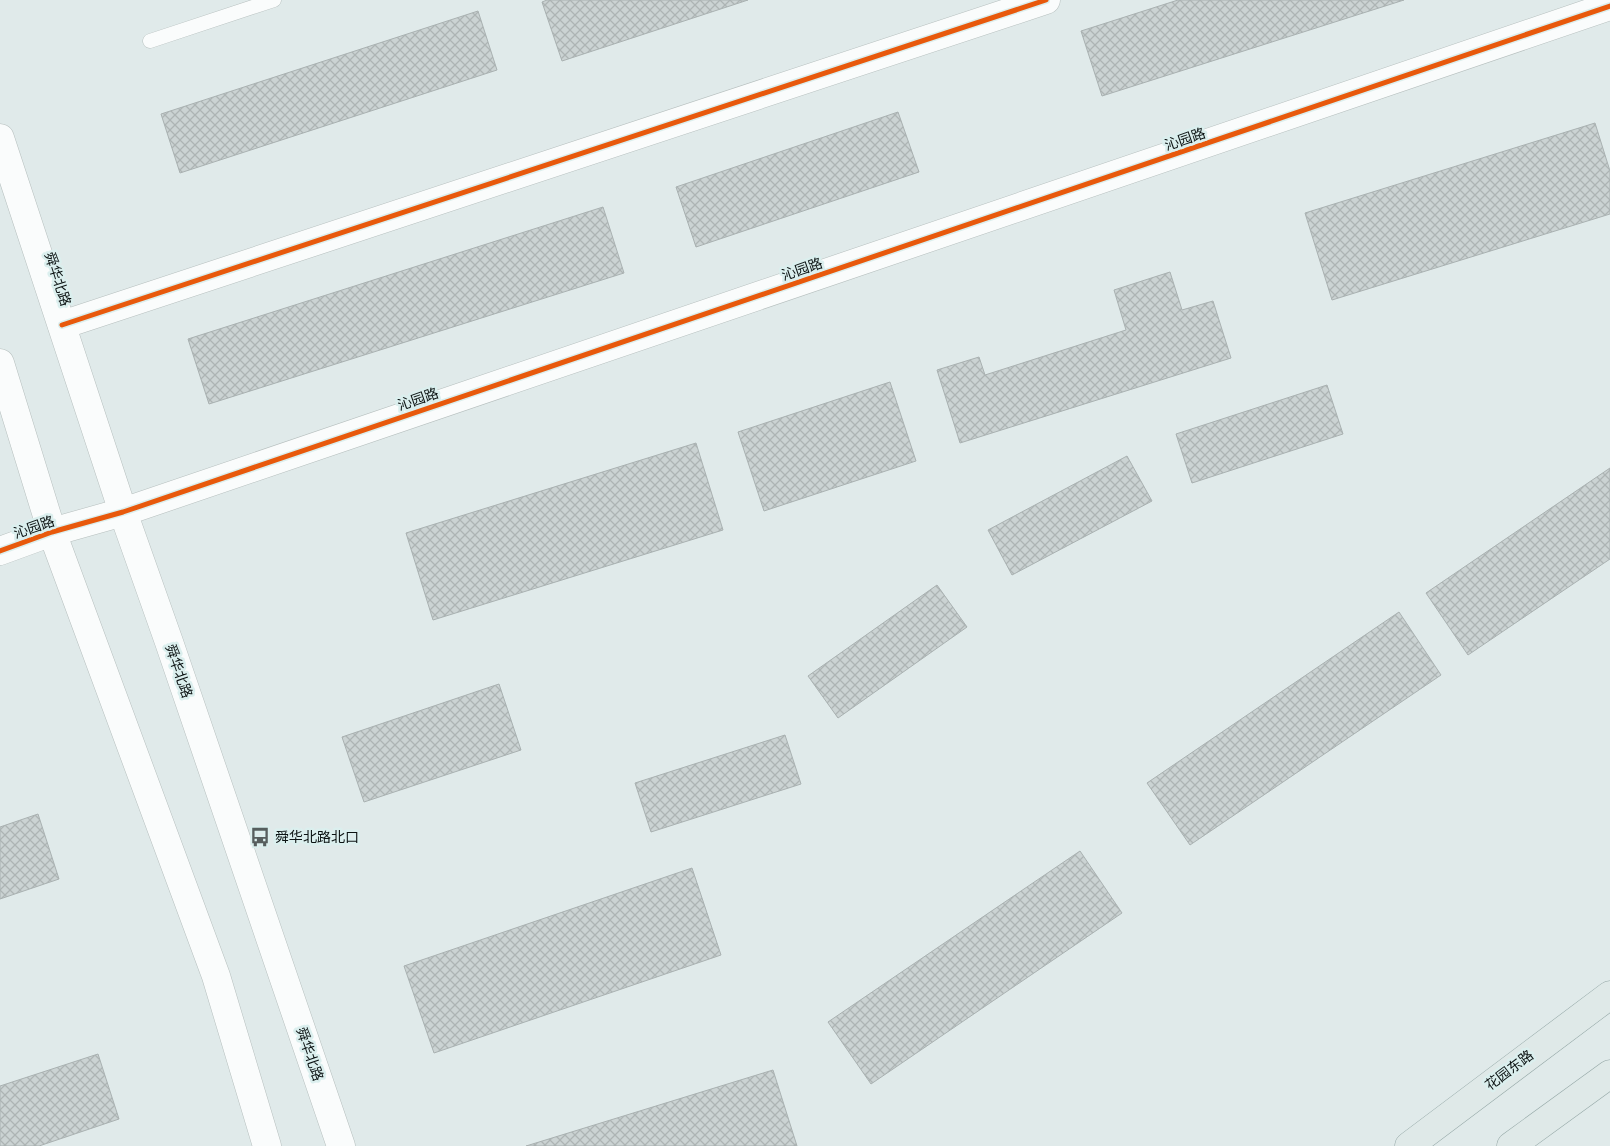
<svg xmlns="http://www.w3.org/2000/svg" width="1610" height="1146" viewBox="0 0 1610 1146" font-family="Montserrat,'Noto Sans SC',sans-serif">
  <style>
    .building { fill: url(#building-cross-hatch); stroke: #a9b1b1 }
    .lines { fill: none; stroke-linecap: round; stroke-linejoin: round }
    .service-casing { stroke: #b6bfbe; stroke-width: 15 }
    .minor-casing { stroke: #b6bfbe; stroke-width: 29 }
    .tertiary-casing { stroke: #b6bfbe; stroke-width: 29 }
    .secondary-casing { stroke: #b6bfbe; stroke-width: 29 }
    .primary-casing { stroke: #93a6a5; stroke-width: 29 }
    .service { stroke: #fafcfc; stroke-width: 14 }
    .minor { stroke: #fafcfc; stroke-width: 28 }
    .tertiary { stroke: #fafcfc; stroke-width: 28 }
    .secondary { stroke: #fafcfc; stroke-width: 28 }
    .primary { stroke: #dfe9e8; stroke-width: 28 }
    .cycleway-casing { stroke: #dbefee; stroke-width: 8 }
    .cycleway { stroke: #e8590c; stroke-width: 5 }
    .labels { text-anchor: middle; stroke-width: 5; stroke-linejoin: round; paint-order: stroke }
    .street-label { font-size: 14px; fill: #0c1313; stroke: #dbefee }
    .poi-label { font-size: 14px; fill: #0c1313; stroke: #dbefee; text-anchor: start }
  </style>
  <defs>
    <pattern id="building-cross-hatch" width="8" height="8" patternUnits="userSpaceOnUse" patternTransform="scale(1.25)"><rect width="8" height="8" fill="#cbd3d3"/><path d="M0 0l8 8M0 8l8-8" fill="none" stroke="#adb4b4"/></pattern>
  </defs>
  <rect width="100%" height="100%" fill="#e0eaea"/>
  <g class="building">
    <polygon points="547,0 748,0 562,61 542,2"/>
    <polygon points="1178,0 1404,0 1102,96 1081,31"/>
    <polygon points="478,11 497,70 180,173 161,114"/>
    <polygon points="898,112 919,172 696,247 676,187"/>
    <polygon points="1595,123 1610,171 1610,214 1332,300 1305,213"/>
    <polygon points="603,207 624,273 209,404 188,339"/>
    <polygon points="1170,272 1182,310 1213,301 1231,358 960,443 937,370 979,357 985,375 1126,330 1114,290"/>
    <polygon points="890,382 916,461 764,511 738,432"/>
    <polygon points="1327,385 1343,434 1192,483 1176,434"/>
    <polygon points="696,443 723,530 433,620 406,533"/>
    <polygon points="1127,456 1152,501 1012,575 988,530"/>
    <polygon points="1610,468 1610,559 1468,655 1426,593"/>
    <polygon points="937,585 967,627 838,718 808,676"/>
    <polygon points="1399,612 1441,675 1190,845 1147,783"/>
    <polygon points="499,684 521,750 364,802 342,737"/>
    <polygon points="785,735 801,784 651,832 635,783"/>
    <polygon points="38,814 59,879 0,899 0,827"/>
    <polygon points="1080,851 1122,913 871,1084 828,1022"/>
    <polygon points="692,868 721,955 434,1053 404,966"/>
    <polygon points="98,1054 119,1119 39,1146 0,1146 0,1086"/>
    <polygon points="773,1070 797,1146 526,1146"/>
  </g>
  <g class="lines">
    <defs>
      <polyline id="service" points="150,41 274,0"/>
      <polyline id="minor" points="62,325 1046,0"/>
      <polyline id="tertiary" points="0,551 52,532 123,512 1610,6"/>
      <g id="secondary">
        <polyline points="0,138 123,512 169,642 341,1146"/>
        <polyline points="0,363 52,532 216,976 267,1146"/>
      </g>
      <g id="primary">
        <polyline points="1409,1146 1610,995"/>
        <polyline points="1511,1146 1610,1074"/>
      </g>
    </defs>
    <use href="#service" class="service-casing"/>
    <use href="#minor" class="minor-casing"/>
    <use href="#tertiary" class="tertiary-casing"/>
    <use href="#secondary" class="secondary-casing"/>
    <use href="#primary" class="primary-casing"/>
    <use href="#service" class="service"/>
    <use href="#minor" class="minor"/>
    <use href="#tertiary" class="tertiary"/>
    <use href="#secondary" class="secondary"/>
    <use href="#primary" class="primary"/>
    <defs>
      <g id="cycleway">
        <polyline points="62,325 1046,0"/>
        <polyline points="0,551 52,532 123,512 1610,6"/>
      </g>
    </defs>
    <use href="#cycleway" class="cycleway-casing"/>
    <use href="#cycleway" class="cycleway"/>
  </g>
  <defs>
    <symbol id="bus-bare" viewBox="-9 -9 18 18"><path d="M-5-6H5V4H4V6H2V4H-2V6H-4V4H-5ZM-3.5-4V0h7V-4ZM-3.5 1.2v1.5H-2V1.2ZM2 1.2v1.5H3.5V1.2Z" fill="#565e5e" stroke="#dbefee" stroke-width="2.5" paint-order="stroke"/></symbol>
  </defs>
  <g fill-rule="evenodd">
    <use href="#bus-bare" x="246" y="823" width="28" height="28"/>
  </g>
  <g class="labels">
    <g class="street-label">
      <text transform="translate(1185 139) rotate(-19)" y="5">沁园路</text>
      <text transform="translate(802 269) rotate(-19)" y="5">沁园路</text>
      <text transform="translate(58 279) rotate(72)" y="5">舜华北路</text>
      <text transform="translate(418 399) rotate(-19)" y="5">沁园路</text>
      <text transform="translate(34 527) rotate(-19)" y="5">沁园路</text>
      <text transform="translate(179 671) rotate(71)" y="5">舜华北路</text>
      <text transform="translate(310 1054) rotate(71)" y="5">舜华北路</text>
      <text transform="translate(1509 1070) rotate(-37)" y="5">花园东路</text>
    </g>
    <g class="poi-label">
      <text x="275" y="842">舜华北路北口</text>
    </g>
  </g>
</svg>
